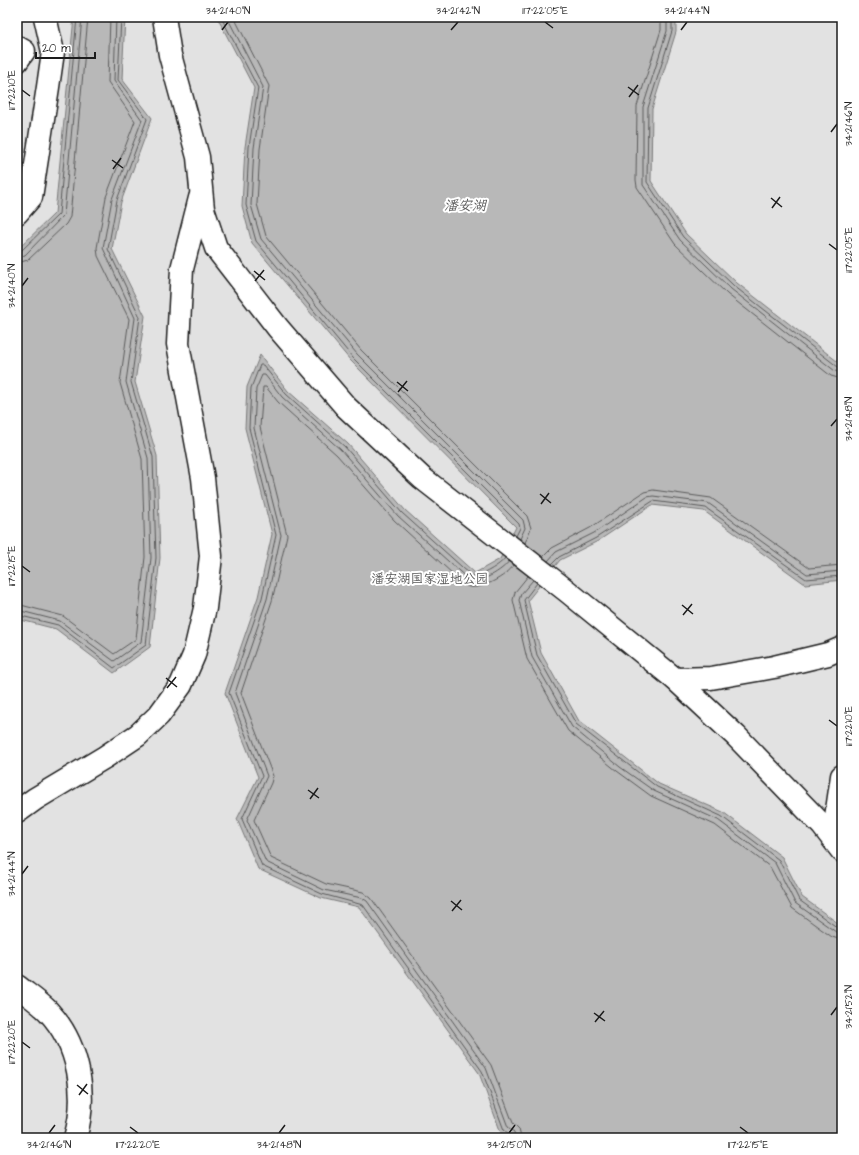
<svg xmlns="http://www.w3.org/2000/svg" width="859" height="1155" viewBox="0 0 859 1155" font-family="'Architects Daughter','LXGW WenKai TC',sans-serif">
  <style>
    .green { fill: #e2e2e2; stroke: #7f7f7f }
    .water { fill: #b8b8b8; stroke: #7a7a7a }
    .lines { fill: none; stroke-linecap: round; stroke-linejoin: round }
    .shore { stroke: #5a5a5a; stroke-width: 1 }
    .minor-casing { stroke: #1c1c1c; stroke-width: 25 }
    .minor { stroke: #fff; stroke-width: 22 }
    .ticks { fill: none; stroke: #1c1c1c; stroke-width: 1.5 }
    .labels { text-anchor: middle; stroke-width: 4; stroke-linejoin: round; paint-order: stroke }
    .park-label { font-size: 13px; fill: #575757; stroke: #fff }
    .water-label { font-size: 14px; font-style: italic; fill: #5a5a5a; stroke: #fff }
    .neatline { fill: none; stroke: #1c1c1c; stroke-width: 1.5 }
    .ticks-label { font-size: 10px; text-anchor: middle; fill: #1c1c1c }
  </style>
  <rect width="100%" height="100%" fill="#fff"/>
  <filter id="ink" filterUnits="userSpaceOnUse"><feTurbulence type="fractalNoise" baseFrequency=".025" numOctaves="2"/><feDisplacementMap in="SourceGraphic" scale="8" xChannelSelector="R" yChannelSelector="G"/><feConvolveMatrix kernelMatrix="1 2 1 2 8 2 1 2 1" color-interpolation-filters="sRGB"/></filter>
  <g filter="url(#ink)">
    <rect class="green" x="17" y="17" width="825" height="1121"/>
    <g class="water">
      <polygon points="74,17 125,17 122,79 152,118 121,202 112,249 145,316 135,382 157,456 160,558 150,647 114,673 56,629 17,619 17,250 55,213"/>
      <polygon points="217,17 676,17 676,32 652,109 651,181 686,234 737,283 842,365 842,580 805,584 704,511 652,505 598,541 560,560 528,600 541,653 579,721 659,784 723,812 782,857 802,897 842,926 842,1138 508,1138 501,1133 479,1073 359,907 321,898 258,869 237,819 258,777 225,693 258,597 272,534 245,428 247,387 260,355 288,391 348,444 405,510 475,573 500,559 516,527 350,360 252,243 242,206 245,147 254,88"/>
    </g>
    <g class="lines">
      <g class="shore">
        <polyline points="221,17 258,88 249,147 246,205 256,241 353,358 519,524 520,528 516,536"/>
        <polyline points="227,17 263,87 254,148 251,205 261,239 357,354 523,520 525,528 520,539"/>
        <polyline points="234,17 269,86 260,149 257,204 266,236 361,350 527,516 531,528 525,543"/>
        <polyline points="661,17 661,30 637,106 636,180 637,187 675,244 727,294 831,376 842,379"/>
        <polyline points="667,17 667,31 643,107 643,185 680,240 731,289 835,371 842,373"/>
        <polyline points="672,17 672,31 648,108 647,182 683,237 734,286 838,367 842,368"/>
        <polyline points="17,252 21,251 59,214 77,17"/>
        <polyline points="17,257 25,255 64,215 82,17"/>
        <polyline points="17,263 28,260 66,224 70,217 88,17"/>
        <polyline points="543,557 552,548 590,528 644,492 653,490 711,498 809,568 842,565"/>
        <path d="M505,558C502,564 479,578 472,576L402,513L345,447L286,394L263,365H260L251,388L249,428L276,535L262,598L229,693L262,776L242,819L262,866L322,894L363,905L482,1071L504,1130L509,1134L510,1138"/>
        <path d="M509,561C504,570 478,585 469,580L398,516L341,450L282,397L265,375H262L256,389L254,428L281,535L267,599L235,693L267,776L247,820L266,862L324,890L362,898L367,901L486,1068L508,1127L514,1132L515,1138"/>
        <polyline points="548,561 556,552 594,533 647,497 653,496 708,503 807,574 842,571"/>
        <polyline points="552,564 559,557 596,538 653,501 706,508 806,579 842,576"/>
        <path d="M514,565C507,576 479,592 466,586L394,520L337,455L278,402L266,387H263L260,427L287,535L272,601L241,693L273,776L271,783L254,820L271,858L326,884L363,892L371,898L491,1065L513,1123L519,1129L521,1138"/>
        <polyline points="528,576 515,592 513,600 527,659 568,731 617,771 651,796 715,825 770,867 792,908 832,937 842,940"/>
        <polyline points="533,580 521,594 519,600 532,657 572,727 620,767 654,791 718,820 775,863 795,903 836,932 842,934"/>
        <polyline points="537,583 524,600 537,655 576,724 657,787 721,816 779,860 799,900 838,928 842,929"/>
        <polyline points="17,604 63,616 114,654 136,639 145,557 142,459 120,383 129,319 98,256 97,248 106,197 135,121 108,82 110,17"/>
        <polyline points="17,610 60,621 114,661 141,642 151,558 148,458 126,382 135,318 103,248 112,199 142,120 114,81 116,17"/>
        <polyline points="17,615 58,625 114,668 146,645 156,558 153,457 131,382 140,317 108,249 117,200 147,119 118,80 121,17"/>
      </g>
      <defs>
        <g id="minor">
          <polyline points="164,17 170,55 198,157 203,209 216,248 278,328 346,407 422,478 567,591 675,679 736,736 822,825 842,851"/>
          <polyline points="17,47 24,51 17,61"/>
          <polyline points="17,213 31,197 48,87 53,52 45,17"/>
          <polyline points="675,679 711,678 774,667 828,654 842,648"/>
          <polyline points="842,776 836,817 842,838"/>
          <polyline points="17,812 35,799 105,757 138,735 159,715 181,685 194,655 205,608 211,556 203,478 178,344 182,269 200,198"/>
          <path d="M17,986C27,994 39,1002 48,1011C79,1044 88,1095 75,1138"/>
        </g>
      </defs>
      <use href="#minor" class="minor-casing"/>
      <use href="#minor" class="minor"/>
    </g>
  </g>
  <path class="ticks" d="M545,22L553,28M222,30L228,22M451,30L458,22M681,30L687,22M628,87L639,95M22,90L30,96M629,97L638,85M831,132L837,124M112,160L123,168M113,169L121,158M771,198L782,207M772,208L780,197M829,244L837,250M254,271L265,280M255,281L264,270M22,286L28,278M397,382L408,391M398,392L407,381M831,426L837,419M540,494L551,503M541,504L549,493M22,566L30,572M682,605L693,614M683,615L692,604M166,678L177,687M167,688L176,677M829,720L837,726M308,790L319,798M310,799L318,788M22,874L28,866M451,901L462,910M452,911L461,900M594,1013L605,1021M831,1015L837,1007M595,1022L604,1011M22,1042L30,1048M77,1085L88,1094M79,1095L87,1084M130,1127L138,1133M740,1127L748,1133M49,1133L55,1125M279,1133L285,1125M509,1133L515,1125"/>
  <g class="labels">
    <g class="park-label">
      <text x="430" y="583">潘安湖国家湿地公园</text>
    </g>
    <g class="water-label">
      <text x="465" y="210">潘安湖</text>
    </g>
  </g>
  <rect width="859" height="1155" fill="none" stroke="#fff" stroke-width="44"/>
  <path d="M36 52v6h59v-6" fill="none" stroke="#1c1c1c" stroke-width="2"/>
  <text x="42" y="52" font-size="12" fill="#1c1c1c" stroke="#ffffff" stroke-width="3" paint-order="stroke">20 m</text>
  <rect x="22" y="22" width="815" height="1111" class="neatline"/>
  <g class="ticks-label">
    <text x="228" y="14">34°21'40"N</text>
    <text x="458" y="14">34°21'42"N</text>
    <text x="545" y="14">117°22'05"E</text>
    <text x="687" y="14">34°21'44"N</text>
    <text transform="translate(11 90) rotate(-90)" y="4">117°22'10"E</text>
    <text transform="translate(848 124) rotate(-90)" y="4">34°21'46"N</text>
    <text transform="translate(848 250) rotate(-90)" y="4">117°22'05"E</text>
    <text transform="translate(11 286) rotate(-90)" y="4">34°21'40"N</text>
    <text transform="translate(848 419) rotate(-90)" y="4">34°21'48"N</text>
    <text transform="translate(11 566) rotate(-90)" y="4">117°22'15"E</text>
    <text transform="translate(848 726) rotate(-90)" y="4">117°22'10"E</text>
    <text transform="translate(11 874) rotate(-90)" y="4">34°21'44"N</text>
    <text transform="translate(848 1007) rotate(-90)" y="4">34°21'52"N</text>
    <text transform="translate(11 1042) rotate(-90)" y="4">117°22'20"E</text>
    <text x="49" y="1148">34°21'46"N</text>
    <text x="138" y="1148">117°22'20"E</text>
    <text x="279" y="1148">34°21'48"N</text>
    <text x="509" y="1148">34°21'50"N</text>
    <text x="748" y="1148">117°22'15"E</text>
  </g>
</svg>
